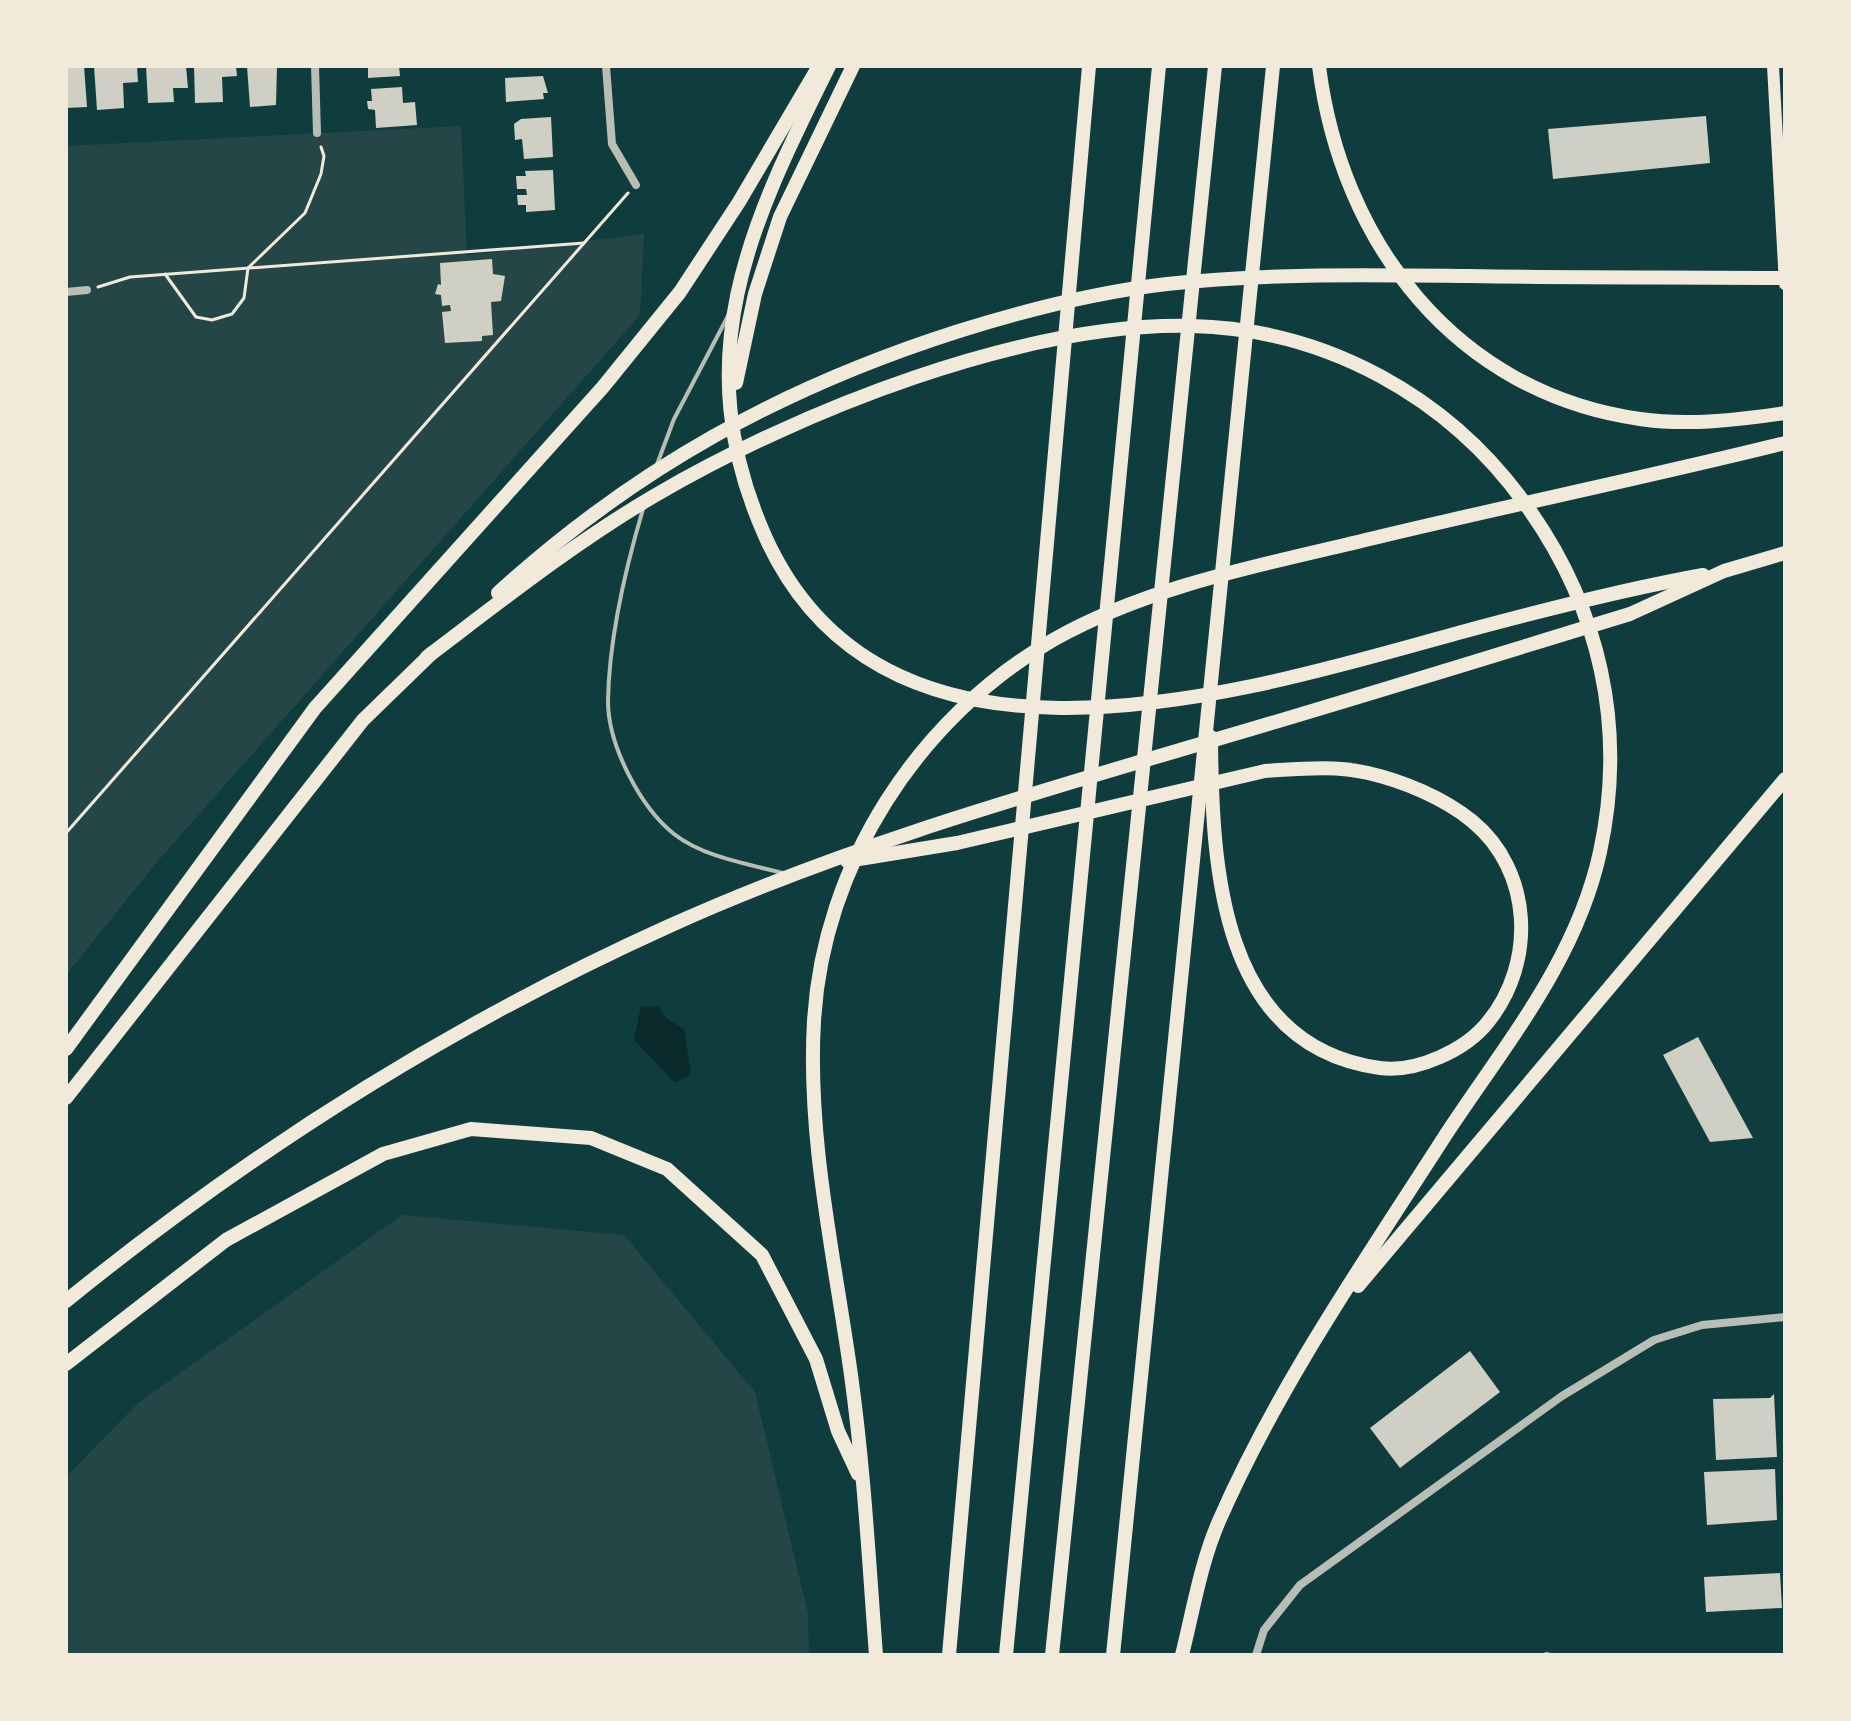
<svg xmlns="http://www.w3.org/2000/svg" width="1851" height="1721" viewBox="0 0 1851 1721" font-family="'Noto Sans',sans-serif">
  <style>
    .green { fill: #244646 }
    .water { fill: #0a2a2b }
    .building { fill: #cfcfc3 }
    .lines { fill: none; stroke-linecap: round; stroke-linejoin: round }
    .path { stroke: #f1e9da; stroke-width: 3 }
    .service { stroke: #b8beb3; stroke-width: 4 }
    .minor { stroke: #b8beb3; stroke-width: 8 }
    .secondary { stroke: #f1e9da; stroke-width: 12 }
    .motorway { stroke: #f1e9da; stroke-width: 14 }
  </style>
  <rect width="100%" height="100%" fill="#0f3d3e"/>
  <g class="green">
    <polygon points="461,126 467,255 644,234 640,315 157,862 66,975 66,146"/>
    <polygon points="402,1215 624,1235 755,1392 808,1614 809,1655 66,1655 66,1477 138,1403"/>
  </g>
  <polygon class="water" points="641,1006 659,1007 666,1018 684,1029 691,1074 675,1083 634,1040"/>
  <g class="building">
    <polygon points="66,66 84,66 87,107 66,108"/>
    <polygon points="94,66 137,66 138,82 123,83 124,108 97,110"/>
    <polygon points="146,66 186,66 188,88 173,88 174,102 148,103"/>
    <polygon points="194,66 236,66 237,76 222,77 223,102 195,103"/>
    <polygon points="247,66 277,66 276,105 250,107"/>
    <polygon points="368,66 399,66 400,76 368,78"/>
    <polygon points="543,76 548,93 543,93 544,99 506,102 505,78"/>
    <polygon points="402,87 403,103 415,102 417,125 376,128 375,110 368,109 367,101 372,101 371,89"/>
    <polygon points="1706,116 1710,163 1553,179 1548,129"/>
    <polygon points="551,117 553,157 524,159 522,139 515,140 514,124 521,119"/>
    <polygon points="553,170 555,210 526,212 526,205 518,205 517,195 527,195 526,189 517,189 516,176 526,176 525,171"/>
    <polygon points="492,259 493,274 505,276 501,301 491,302 493,335 482,336 482,341 445,343 442,312 451,311 450,305 442,306 441,295 435,294 438,284 441,285 440,263"/>
    <polygon points="1698,1037 1753,1138 1710,1142 1663,1055"/>
    <polygon points="1470,1351 1500,1392 1400,1468 1370,1428"/>
    <polygon points="1774,1394 1777,1457 1716,1460 1713,1399 1770,1398"/>
    <polygon points="1775,1469 1777,1520 1707,1525 1704,1472"/>
    <polygon points="1780,1573 1782,1608 1706,1612 1704,1577"/>
  </g>
  <g class="lines">
    <g class="path">
      <polyline points="165,274 196,317 212,320 232,314 244,298 248,268 305,213 321,174 324,156 321,147"/>
      <polyline points="98,287 130,277 584,243"/>
      <polyline points="66,833 628,193"/>
    </g>
    <g class="service">
      <polyline points="656,467 674,419 728,316"/>
      <path d="M643,509C625,570 609,637 608,701C608,745 640,807 674,834C703,857 748,864 783,873"/>
      <polyline points="1546,1654 1551,1655"/>
    </g>
    <g class="minor">
      <polyline points="315,66 317,133"/>
      <polyline points="606,66 612,144 636,185"/>
      <polyline points="66,292 87,290"/>
      <polyline points="1256,1655 1264,1630 1300,1585 1562,1396 1654,1340 1702,1325 1785,1317"/>
    </g>
    <polyline class="secondary" points="1773,66 1785,284"/>
    <g class="motorway">
      <path d="M829,66C749,226 686,358 765,536C886,806 1245,692 1458,633C1539,611 1620,590 1703,575"/>
      <path d="M1319,66C1341,243 1456,393 1640,419C1688,426 1738,420 1785,413"/>
      <polyline points="736,383 755,294 780,217 853,66"/>
      <path d="M498,593C635,468 783,387 959,331C1026,310 1097,292 1167,284C1268,273 1368,275 1469,276C1574,278 1680,277 1785,278"/>
      <path d="M427,657C501,601 574,543 654,496C799,411 1023,322 1192,326C1326,329 1449,397 1526,505C1600,608 1627,727 1600,852C1576,962 1503,1047 1443,1139C1364,1262 1278,1386 1219,1521C1201,1562 1193,1611 1182,1655"/>
      <path d="M847,861L957,843L1265,771C1299,769 1335,765 1368,773C1403,781 1444,798 1472,821C1533,871 1536,963 1488,1022C1466,1050 1416,1073 1380,1068C1219,1046 1212,866 1211,737"/>
      <polyline points="66,1049 315,708 603,387 680,292 739,202 819,66"/>
      <polyline points="66,1098 363,720 432,653"/>
      <polyline points="1358,1286 1785,779"/>
      <path d="M66,1301C251,1151 450,1025 667,927C841,848 1024,796 1207,742C1348,701 1489,657 1630,614L1724,571L1785,553"/>
      <polyline points="66,1364 226,1240 383,1154 471,1129 591,1138 667,1169 762,1255 816,1359 838,1431 858,1474"/>
      <path d="M876,1655C869,1562 864,1468 851,1375C835,1259 807,1139 814,1021C823,865 918,718 1053,640C1150,585 1267,564 1374,538C1511,505 1648,477 1785,443"/>
      <polyline points="949,1655 1089,66"/>
      <polyline points="1006,1655 1159,66"/>
      <polyline points="1052,1655 1215,66"/>
      <polyline points="1113,1655 1273,66"/>
    </g>
  </g>
  <rect width="1851" height="1721" fill="none" stroke="#f1e9da" stroke-width="136"/>
</svg>
